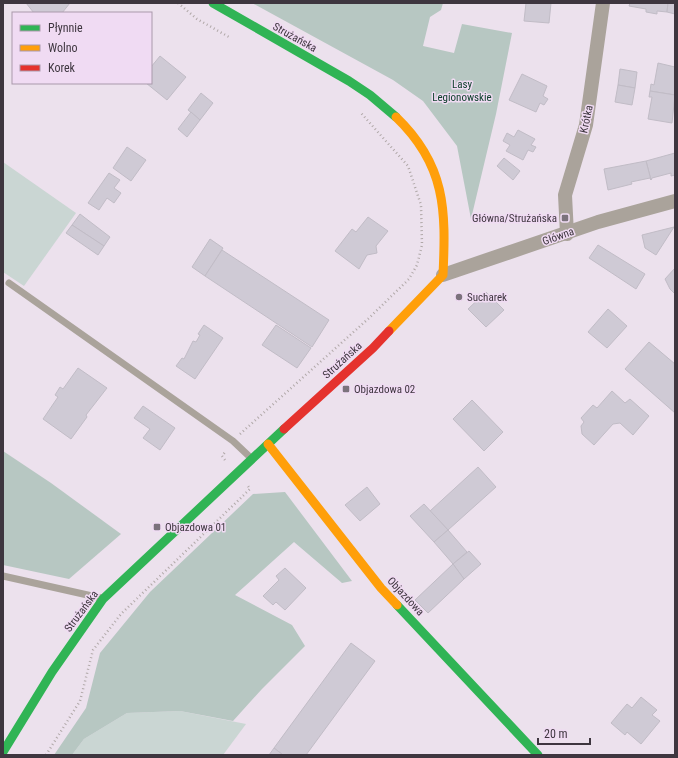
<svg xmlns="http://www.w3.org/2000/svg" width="678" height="758" viewBox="0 0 678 758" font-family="'Roboto Condensed',sans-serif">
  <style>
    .green { fill: #cad6d3 }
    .forest { fill: #b7c7c2 }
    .building { fill: #cfcad5; stroke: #c1bcc6 }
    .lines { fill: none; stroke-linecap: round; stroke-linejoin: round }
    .path { stroke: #b0a8a8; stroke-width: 2.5; stroke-dasharray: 1 3; stroke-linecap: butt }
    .lane { stroke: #aaa39b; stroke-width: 7 }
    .street { stroke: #aaa39b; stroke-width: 14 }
    .fast { stroke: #30b455; stroke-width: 9 }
    .slow { stroke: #ff9f0a; stroke-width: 9 }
    .jam { stroke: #e5322d; stroke-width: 9 }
    .poi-dot { fill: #7b727c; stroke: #f0dbf3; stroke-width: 1.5 }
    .labels { text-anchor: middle; stroke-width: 3; stroke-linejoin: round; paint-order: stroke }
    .street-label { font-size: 11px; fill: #3e363f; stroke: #f0dbf3 }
    .park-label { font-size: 11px; fill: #0f412d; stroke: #f0dbf3 }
    .poi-label { font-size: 11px; fill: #3e363f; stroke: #f0dbf3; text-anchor: start }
  </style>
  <rect width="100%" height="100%" fill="#ece1ed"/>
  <g class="green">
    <polygon points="3,162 76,213 24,286 3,272"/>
    <polygon points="180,711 246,724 223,755 72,755 84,739 127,713"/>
  </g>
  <g class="forest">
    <polygon points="252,3 443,3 441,10 430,17 423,46 454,53 462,24 512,33 496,114 471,219 457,146 423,101 393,80"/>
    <polygon points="3,451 51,483 121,534 69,579 3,565"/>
    <polygon points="285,492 352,581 342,583 294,542 235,595 292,625 305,646 262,689 233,721 180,711 127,713 84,739 72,755 54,755 86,708 100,653 150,592 253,494"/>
  </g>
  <g class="building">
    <polygon points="26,3 70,3 62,13 34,13"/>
    <polygon points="526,3 551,3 549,23 524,21"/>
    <polygon points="630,3 668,3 667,12 657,11 657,14 646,12 646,9 629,6"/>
    <polygon points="668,3 675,3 675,14 667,12"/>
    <polygon points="160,56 186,77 167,100 146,83 151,83 151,67"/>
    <polygon points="658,63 675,67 675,95 650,91 651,84 654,85"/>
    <polygon points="620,69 637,72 635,88 618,85"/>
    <polygon points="522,74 547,86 543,96 548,99 544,105 540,103 536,112 509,100"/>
    <polygon points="618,85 635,88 632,105 615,102"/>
    <polygon points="650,91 675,95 672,123 648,119 652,97 649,97"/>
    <polygon points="201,93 213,103 200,120 188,110"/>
    <polygon points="191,112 200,120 187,137 178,129"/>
    <polygon points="518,130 535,139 531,145 536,147 533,152 528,150 523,160 506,151 510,145 503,141 507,133 514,137"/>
    <polygon points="127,147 146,160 131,181 113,168"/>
    <polygon points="675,153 675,175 671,176 671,173 652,178 651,180 646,161"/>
    <polygon points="504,158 520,171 513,180 497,166"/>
    <polygon points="646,161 651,180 650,178 631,182 632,184 608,190 604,169"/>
    <polygon points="109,173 120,180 114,188 121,193 114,203 107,198 99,210 88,203"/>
    <polygon points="80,214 110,237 104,246 72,225"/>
    <polygon points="368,217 388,231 376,246 377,253 367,255 359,269 335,251 352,229 356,232"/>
    <polygon points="72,225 104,246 98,255 66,233"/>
    <polygon points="674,227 656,255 645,248 642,235"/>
    <polygon points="210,239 223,248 205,276 192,267"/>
    <polygon points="598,245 645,274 636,289 589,258"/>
    <polygon points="222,250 329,320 312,347 205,276"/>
    <polygon points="675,268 675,294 670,289 665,279"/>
    <polygon points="486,292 504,310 486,327 468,309"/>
    <polygon points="608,309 627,326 607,348 588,332"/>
    <polygon points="204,325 223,338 195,379 176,366 182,358 184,359 193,341 196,342 200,335 198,334"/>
    <polygon points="276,325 311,348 297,368 262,345"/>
    <polygon points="649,342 675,364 675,413 625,369"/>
    <polygon points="78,368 107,388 86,415 87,417 71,439 43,419 58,397 55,395 60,387 63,389"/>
    <polygon points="612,391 625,403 630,399 649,416 633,435 620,423 613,424 594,445 582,434 581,426 584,422 581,418 593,405 597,408"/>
    <polygon points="472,400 503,432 484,451 453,419"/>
    <polygon points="143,406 175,428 160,450 143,438 150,429 134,418"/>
    <polygon points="478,467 496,487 448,530 430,511"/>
    <polygon points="367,487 380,504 360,521 345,505"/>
    <polygon points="424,504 448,530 434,542 410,516"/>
    <polygon points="448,530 467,552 453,564 434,542"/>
    <polygon points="469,551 481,564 464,579 453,564"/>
    <polygon points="453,564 464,579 428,613 415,600"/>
    <polygon points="285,568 306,588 285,610 276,602 273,605 263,596 279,580 276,576"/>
    <polygon points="351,643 375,661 306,755 283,755 274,748"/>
    <polygon points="641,697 657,710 652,715 660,721 641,744 627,732 625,735 611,723 627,704 632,708"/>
    <polygon points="274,748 283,755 269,755"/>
  </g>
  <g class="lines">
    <g class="path">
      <polyline points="178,3 197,19 229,37"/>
      <polyline points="240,434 368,319 409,279 417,265 422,245 421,205 408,166 361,113"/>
      <polyline points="225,460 222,456 226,451"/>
      <polyline points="46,755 80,701 93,650 121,614 250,489 248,486"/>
    </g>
    <g class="lane">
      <polyline points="9,283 233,441 252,459"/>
      <polyline points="3,576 101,598"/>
    </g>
    <g class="street">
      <polyline points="567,234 565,195 586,125 603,3"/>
      <polyline points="443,275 598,222 675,201"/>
    </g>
    <g class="fast">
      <polyline points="213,3 349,81 370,95 396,117"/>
      <polyline points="397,605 538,755"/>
      <polyline points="3,752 52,672 103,599 284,429"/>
    </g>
    <g class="slow">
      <path d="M389,331L443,275C446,210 446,165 396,117"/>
      <polyline points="268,444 381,588 397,605"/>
    </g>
    <polyline class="jam" points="284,429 373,348 389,331"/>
  </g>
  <g class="poi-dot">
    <rect x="561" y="214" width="8" height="8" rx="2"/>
    <circle cx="459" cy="297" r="4"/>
    <rect x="342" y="385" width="8" height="8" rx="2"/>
    <rect x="153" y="523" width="8" height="8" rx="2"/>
  </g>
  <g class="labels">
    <g class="street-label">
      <text transform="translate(295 37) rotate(29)" y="4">Strużańska</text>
      <text transform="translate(586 119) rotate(-78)" y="4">Krótka</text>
      <text transform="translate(558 236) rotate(-20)" y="4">Główna</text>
      <text transform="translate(342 360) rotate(-42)" y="4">Strużańska</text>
      <text transform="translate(406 596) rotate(47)" y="4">Objazdowa</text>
      <text transform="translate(81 611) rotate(-53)" y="4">Strużańska</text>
    </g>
    <g class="park-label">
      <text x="462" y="88">Lasy<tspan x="462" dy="13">Legionowskie</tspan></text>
    </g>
    <g class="poi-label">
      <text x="557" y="222" text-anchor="end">Główna/Strużańska</text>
      <text x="467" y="301">Sucharek</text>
      <text x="354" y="393">Objazdowa 02</text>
      <text x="165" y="531">Objazdowa 01</text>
    </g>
  </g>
  <rect width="678" height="758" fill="none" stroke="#3e363f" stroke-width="8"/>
  <rect x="12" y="12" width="140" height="72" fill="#f0dbf3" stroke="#a999ab"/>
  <rect x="20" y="25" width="20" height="6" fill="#30b455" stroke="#a999ab"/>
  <text x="48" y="32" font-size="12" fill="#3e363f">Płynnie</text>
  <rect x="20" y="45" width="20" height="6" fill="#ff9f0a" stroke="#a999ab"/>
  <text x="48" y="52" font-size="12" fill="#3e363f">Wolno</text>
  <rect x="20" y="65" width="20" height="6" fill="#e5322d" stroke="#a999ab"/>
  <text x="48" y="72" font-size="12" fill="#3e363f">Korek</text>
  <path d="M538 738v6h52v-6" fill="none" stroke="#3e363f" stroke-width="2"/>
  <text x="544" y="738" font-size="12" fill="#3e363f" stroke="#f0dbf3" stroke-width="3" paint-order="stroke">20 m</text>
</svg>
